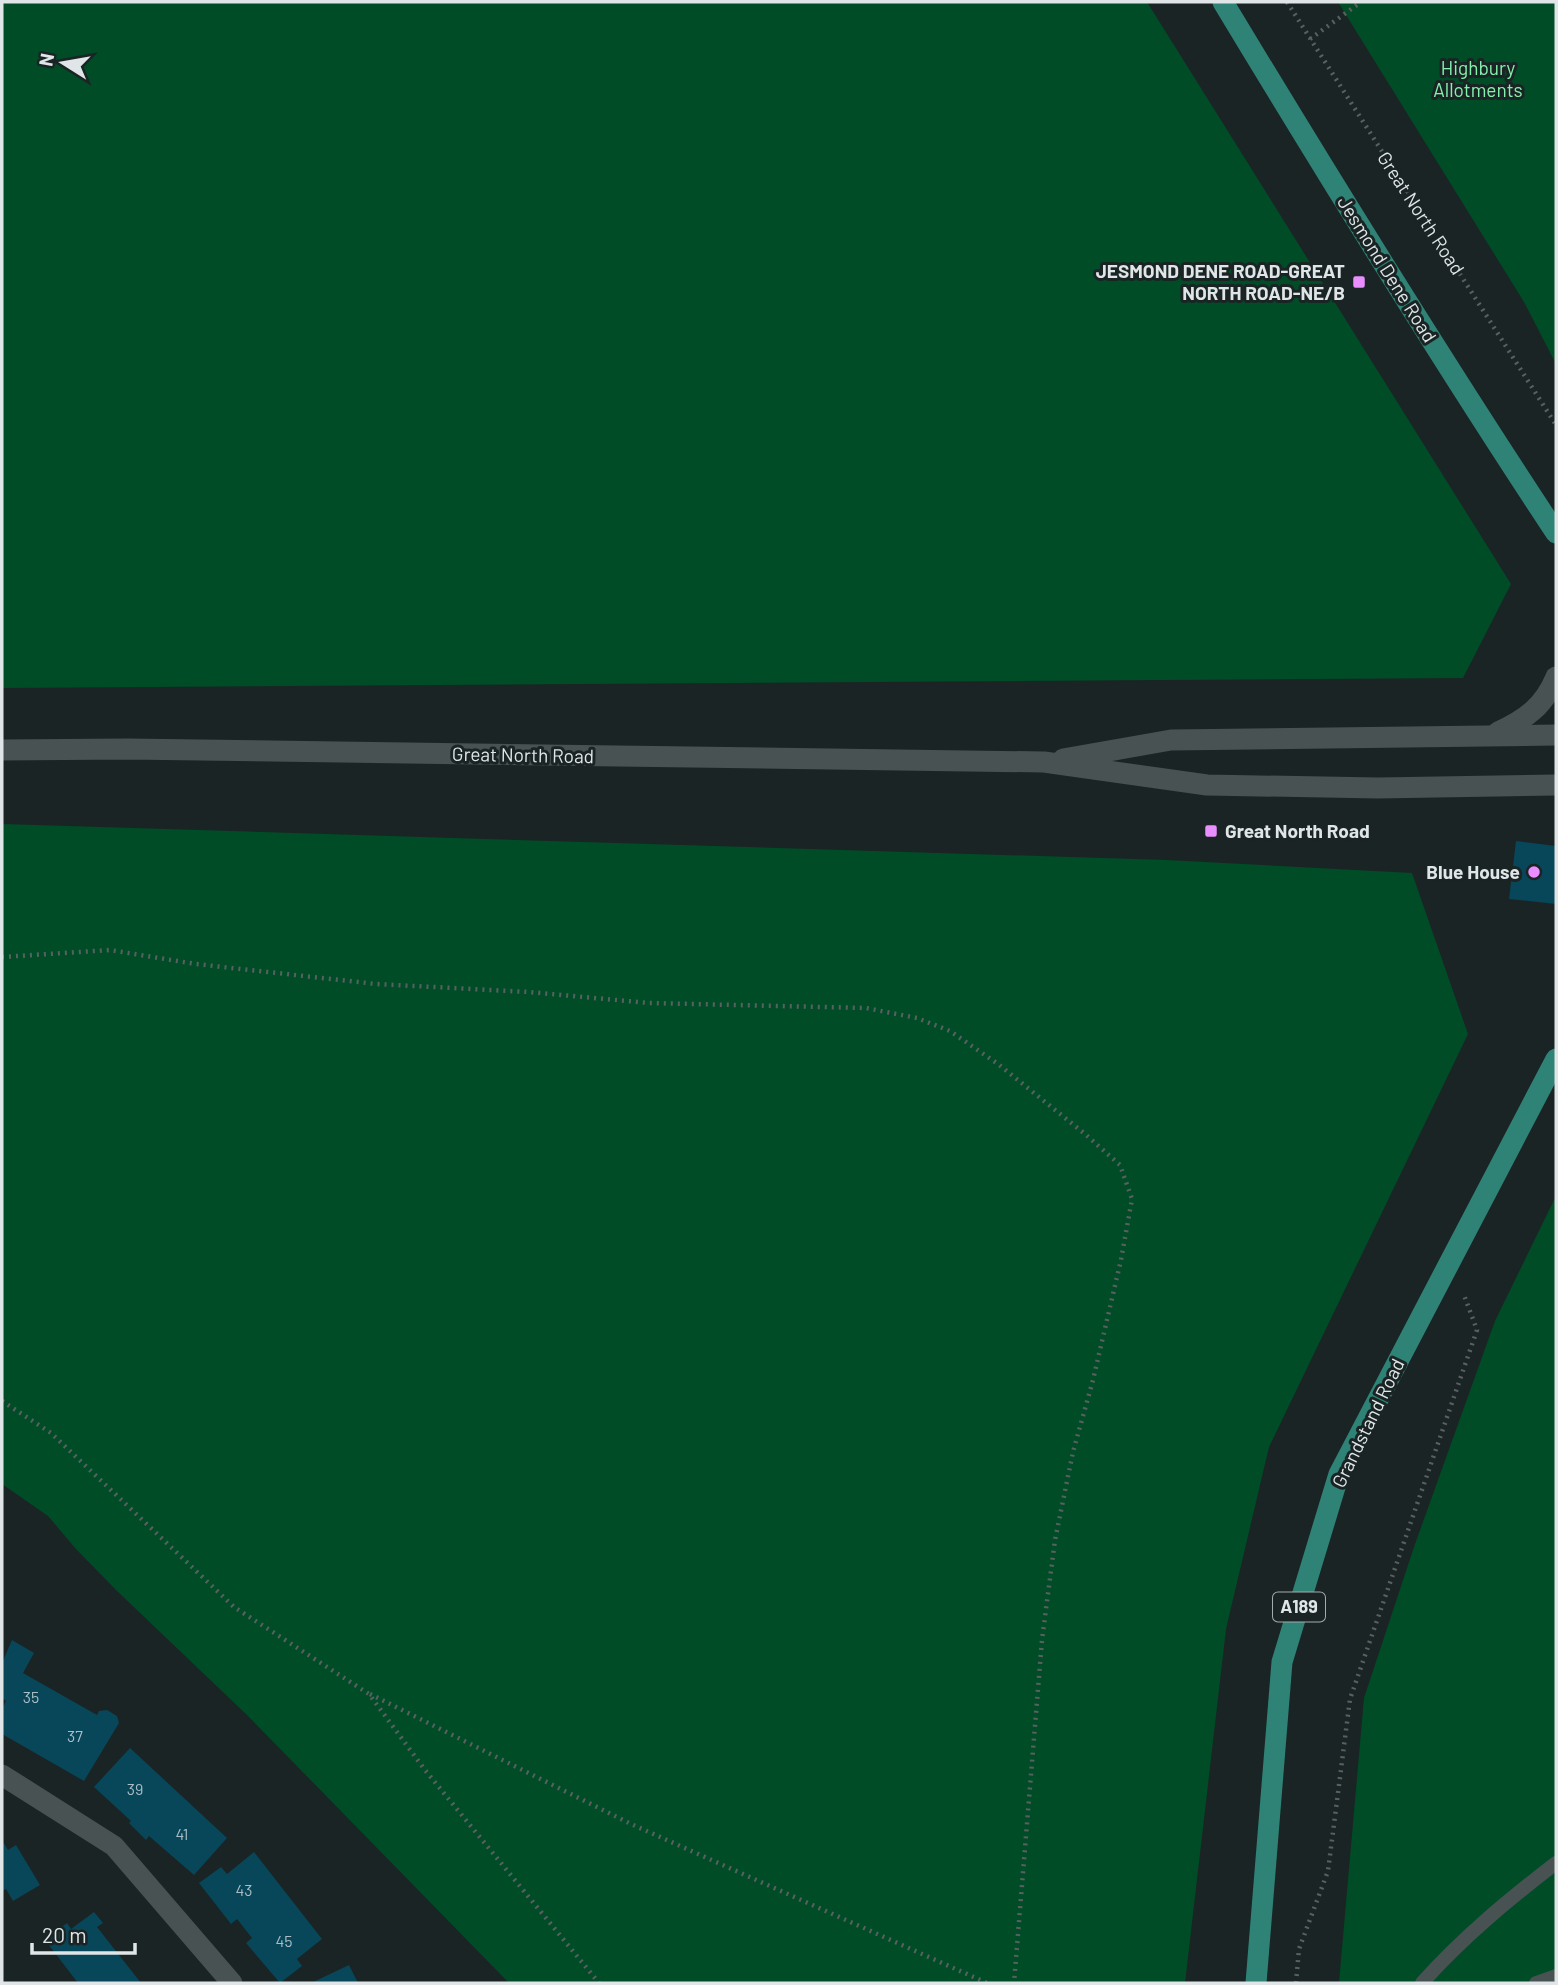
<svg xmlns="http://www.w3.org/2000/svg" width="1558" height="1985" viewBox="0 0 1558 1985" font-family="Barlow,sans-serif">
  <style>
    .green { fill: #004c27 }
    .building { fill: #084659 }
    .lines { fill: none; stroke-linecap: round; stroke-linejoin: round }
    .path { stroke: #586161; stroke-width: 4.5; stroke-dasharray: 2 5; stroke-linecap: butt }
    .lane { stroke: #485253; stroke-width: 14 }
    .street { stroke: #485253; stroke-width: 21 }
    .secondary { stroke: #485253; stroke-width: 21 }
    .primary { stroke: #2f8376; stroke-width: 21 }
    .poi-dot { fill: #e88eff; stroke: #1a2424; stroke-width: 2.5 }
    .labels { text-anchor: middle; stroke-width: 6; stroke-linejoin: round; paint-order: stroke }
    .number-label { font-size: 16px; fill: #aabec4 }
    .shield { fill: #1a2424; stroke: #a5acac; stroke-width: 2 }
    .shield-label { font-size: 18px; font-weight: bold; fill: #e0e6e7 }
    .park-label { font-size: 19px; fill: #84f1ac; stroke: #1a2424 }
    .street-label { font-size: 19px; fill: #e0e6e7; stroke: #1a2424 }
    .poi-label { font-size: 19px; font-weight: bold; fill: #e0e6e7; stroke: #1a2424; text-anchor: end }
  </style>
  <rect width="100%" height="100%" fill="#1a2424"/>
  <g class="green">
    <polygon points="2,2 1147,2 1511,584 1463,678 2,688"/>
    <polygon points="1338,2 1556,2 1556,364 1524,302"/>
    <polygon points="2,824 1166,860 1412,873 1468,1034 1269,1447 1226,1629 1185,1983 509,1983 248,1716 116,1590 76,1549 48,1516 2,1484"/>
    <polygon points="1556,1196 1556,1983 1339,1983 1364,1698 1414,1547 1495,1321"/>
  </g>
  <g class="building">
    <polygon points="1516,841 1556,846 1556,904 1509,899"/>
    <polygon points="12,1640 34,1653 23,1673 97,1715 99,1711 107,1710 117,1716 119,1723 84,1781 2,1734 2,1709 6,1701 2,1698 2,1663"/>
    <polygon points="130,1748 227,1838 194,1875 149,1836 146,1840 129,1823 131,1821 94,1787"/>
    <polygon points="2,1840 8,1850 16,1845 40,1885 13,1901 6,1889 2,1891"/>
    <polygon points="254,1852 322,1939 297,1959 302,1966 280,1983 246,1943 252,1938 237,1919 231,1924 199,1883 221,1867 227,1874"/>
    <polygon points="94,1912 103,1923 97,1927 141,1983 78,1983 45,1940 67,1923 71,1929"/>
    <polygon points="349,1965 358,1983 311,1983"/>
  </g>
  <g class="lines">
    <g class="path">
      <polyline points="1287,2 1556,425"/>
      <polyline points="1310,39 1361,2"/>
      <polyline points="2,957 110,950 196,964 376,984 529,992 649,1003 866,1008 917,1018 950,1031 998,1064 1085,1134 1120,1165 1132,1199 1121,1260 1093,1380 1073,1452 1055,1540 1042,1640 1014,1983"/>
      <polyline points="2,1401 51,1433 234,1607 369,1694 425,1770 599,1983"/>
      <polyline points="370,1694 631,1824 987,1983"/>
      <polyline points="1296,1983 1299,1949 1328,1871 1350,1699 1477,1330 1464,1295"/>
    </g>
    <g class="lane">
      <path d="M1422,1983C1462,1938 1508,1900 1556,1863"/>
      <polyline points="1536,1983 1556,1976"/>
    </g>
    <polyline class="street" points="2,1775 114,1846 232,1983"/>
    <g class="secondary">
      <path d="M1498,732C1526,719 1544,706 1556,677"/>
      <polyline points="2,750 127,749 1044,762 1207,785 1378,788 1556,785"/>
      <polyline points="1063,759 1171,740 1556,735"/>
    </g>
    <g class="primary">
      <path d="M1223,2C1331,181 1441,359 1556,533"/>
      <polyline points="1256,1983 1282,1662 1339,1474 1556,1059"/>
    </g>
  </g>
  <g class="poi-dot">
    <rect x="1352" y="275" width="14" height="14" rx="3.5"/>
    <rect x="1204" y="824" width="14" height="14" rx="3.5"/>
    <circle cx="1534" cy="872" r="7"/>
  </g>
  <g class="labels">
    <g class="number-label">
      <text x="31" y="1703">35</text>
      <text x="75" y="1742">37</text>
      <text x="135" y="1795">39</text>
      <text x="182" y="1840">41</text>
      <text x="244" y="1896">43</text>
      <text x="284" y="1947">45</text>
    </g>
    <rect class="shield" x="1273" y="1592.5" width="52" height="29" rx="5"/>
    <g class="shield-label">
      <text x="1299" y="1613">A189</text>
    </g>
    <g class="park-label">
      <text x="1478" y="75">Highbury<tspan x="1478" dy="22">Allotments</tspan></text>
    </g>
    <g class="street-label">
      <text transform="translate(1421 213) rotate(57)" y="7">Great North Road</text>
      <text transform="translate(1387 269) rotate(58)" y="7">Jesmond Dene Road</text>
      <text transform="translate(523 755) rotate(1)" y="7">Great North Road</text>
      <text transform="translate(1368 1423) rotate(-64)" y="7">Grandstand Road</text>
    </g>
    <g class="poi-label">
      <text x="1345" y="278">JESMOND DENE ROAD-GREAT<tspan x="1345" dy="22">NORTH ROAD-NE/B</tspan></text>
      <text x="1225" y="838" text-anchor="start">Great North Road</text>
      <text x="1520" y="879">Blue House</text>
    </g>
  </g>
  <rect width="1558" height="1985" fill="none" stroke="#e0e6e7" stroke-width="7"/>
  <g transform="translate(63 63) rotate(281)" stroke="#1a2424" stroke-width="5" paint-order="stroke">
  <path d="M0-5L12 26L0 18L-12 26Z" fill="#e0e6e7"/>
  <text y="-10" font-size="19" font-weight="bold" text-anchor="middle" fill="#e0e6e7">N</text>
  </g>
  <path d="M32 1943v10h103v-10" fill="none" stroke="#e0e6e7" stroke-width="3.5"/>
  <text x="42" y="1943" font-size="21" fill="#e0e6e7" stroke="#1a2424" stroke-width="5" paint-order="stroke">20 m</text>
</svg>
